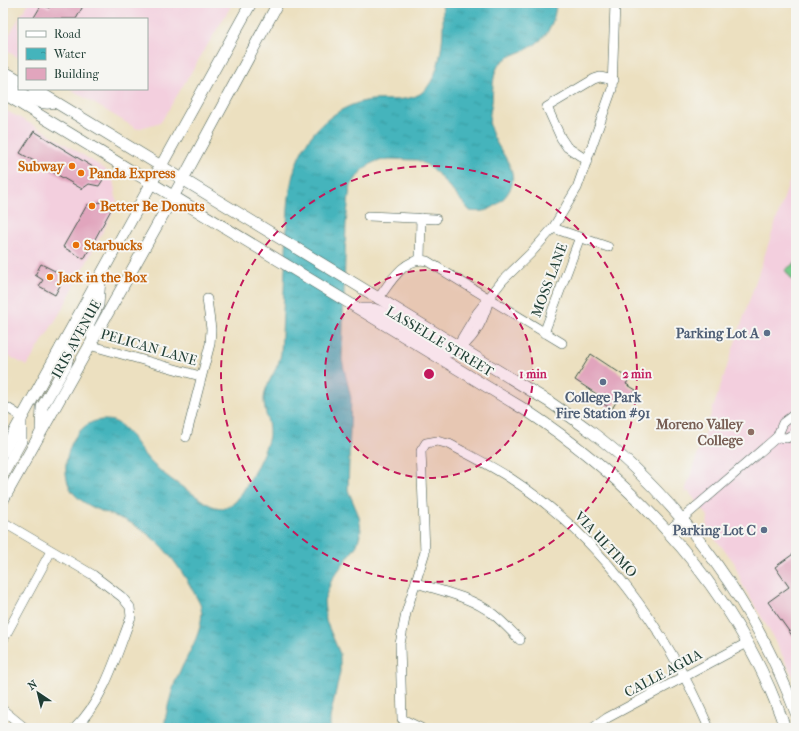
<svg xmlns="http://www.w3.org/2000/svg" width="799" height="731" viewBox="0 0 799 731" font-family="'IM FELL French Canon',serif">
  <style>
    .built { fill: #f3cfde }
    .grass { fill: url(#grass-tufts); stroke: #4c8460 }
    .water { fill: url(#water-ripples); stroke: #327878 }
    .building { fill: #e1a5bd }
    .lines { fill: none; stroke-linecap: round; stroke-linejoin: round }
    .minor-casing { stroke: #3e5549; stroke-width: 10 }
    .major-casing { stroke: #3e5549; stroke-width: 12 }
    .minor { stroke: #fff; stroke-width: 9 }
    .major { stroke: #fff; stroke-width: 11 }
    .ring { fill: none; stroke: #c2185b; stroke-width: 2; stroke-dasharray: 7 5 }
    .food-dot { fill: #e8710a; stroke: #f6f6f2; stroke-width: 1.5 }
    .service-dot { fill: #5c6f8a; stroke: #f6f6f2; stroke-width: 1.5 }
    .education-dot { fill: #8d6e63; stroke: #f6f6f2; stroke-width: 1.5 }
    .labels { text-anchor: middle; stroke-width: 4; stroke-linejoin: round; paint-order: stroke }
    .food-label { font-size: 14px; font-weight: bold; fill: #c56008; stroke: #f6f6f2; text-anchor: start }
    .street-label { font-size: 14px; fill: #1f3d34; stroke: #f6f6f2 }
    .service-label { font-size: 14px; font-weight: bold; fill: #4e5e75; stroke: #f6f6f2; text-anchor: end }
    .education-label { font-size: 14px; font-weight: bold; fill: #785e54; stroke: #f6f6f2; text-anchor: end }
    .centre { fill: #c2185b; stroke: #f6f6f2; stroke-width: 2 }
    .ring-label { font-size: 12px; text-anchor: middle; font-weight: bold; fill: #c2185b; stroke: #f6f6f2; stroke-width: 4; stroke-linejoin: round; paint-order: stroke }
  </style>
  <defs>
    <pattern id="grass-tufts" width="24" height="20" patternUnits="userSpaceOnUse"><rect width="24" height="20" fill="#78ca8b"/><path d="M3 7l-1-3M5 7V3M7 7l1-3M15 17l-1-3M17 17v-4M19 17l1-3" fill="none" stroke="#62a572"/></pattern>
    <pattern id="water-ripples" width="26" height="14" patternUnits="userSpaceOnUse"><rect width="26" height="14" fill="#44b4bc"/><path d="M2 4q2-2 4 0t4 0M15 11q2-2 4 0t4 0" fill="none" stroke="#38949a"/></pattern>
  </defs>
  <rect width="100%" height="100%" fill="#f6f6f2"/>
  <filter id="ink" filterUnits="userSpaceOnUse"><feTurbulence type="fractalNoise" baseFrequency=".025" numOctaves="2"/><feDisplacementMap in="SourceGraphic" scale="8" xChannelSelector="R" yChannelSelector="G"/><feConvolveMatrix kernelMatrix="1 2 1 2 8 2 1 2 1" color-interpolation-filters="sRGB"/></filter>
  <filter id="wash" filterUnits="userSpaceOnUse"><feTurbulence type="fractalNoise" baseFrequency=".012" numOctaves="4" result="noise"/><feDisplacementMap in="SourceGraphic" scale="16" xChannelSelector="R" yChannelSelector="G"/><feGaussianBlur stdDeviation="0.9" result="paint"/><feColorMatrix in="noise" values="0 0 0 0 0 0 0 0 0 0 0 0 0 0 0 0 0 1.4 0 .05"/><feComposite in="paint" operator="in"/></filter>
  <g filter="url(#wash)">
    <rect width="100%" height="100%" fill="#ece0c0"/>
    <g class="built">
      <polygon points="28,3 233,3 161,122 137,129 70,89 147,89 147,19 19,19 19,58 3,49 3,45"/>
      <polygon points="3,109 48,133 105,169 113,179 117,204 63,308 27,366 3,353"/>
      <polygon points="796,162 796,682 769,630 742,584 734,562 707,529 708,516 688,491 684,494"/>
    </g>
    <polygon class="grass" points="796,262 796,285 785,270"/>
    <path class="water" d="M442,3H556V4C554,30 542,44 518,53C511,56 503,59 498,66C492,77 493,91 492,102C491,110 488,119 490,126C496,155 531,173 500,202C491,210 482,213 470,211L437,173L427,165L417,160L389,159L374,162L362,170L350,187L346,224L342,360L351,398L348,490L359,516L361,531L357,545L332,579L324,601L326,621L340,654V672L330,718V728H164C166,712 170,697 175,682C184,659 208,628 200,604C182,569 162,538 125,520C108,513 87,508 74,494C55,472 71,421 102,420C108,420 114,420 119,424C131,432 138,448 148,459C162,474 179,485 196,496C204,502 212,508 223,508C228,507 232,505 236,501C245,491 268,448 269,435C270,420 261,407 265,392C269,378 279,368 281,353C283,318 284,284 286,250C288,214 286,175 306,144C320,121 345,103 372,100C387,99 406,102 420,94C443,79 445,27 442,3Z"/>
    <g id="blocks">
      <g class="building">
        <polygon points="52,3 82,3 82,8 76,19 33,19 42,4 49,8"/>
        <polygon points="34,131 106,175 99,186 89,184 82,189 20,153"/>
        <polygon points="100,202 112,208 84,259 63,247 87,205 94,205"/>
        <polygon points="41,264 65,276 55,295 39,286 43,280 35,275"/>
        <polygon points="591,354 629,379 626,384 636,390 629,401 620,395 612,409 595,399 598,395 575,380"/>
        <polygon points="796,552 796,641 768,602 789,587 775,567"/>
      </g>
    </g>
  </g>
  <g filter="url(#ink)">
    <use href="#blocks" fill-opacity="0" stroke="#3e5549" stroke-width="1"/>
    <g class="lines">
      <defs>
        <g id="minor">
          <polyline points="588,161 567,147 561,138 547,107 594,79 600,77 614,80"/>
          <polyline points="368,216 436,219"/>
          <polyline points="553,228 608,247"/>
          <polyline points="420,259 421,218"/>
          <path d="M378,299C389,284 405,255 427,261L562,343"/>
          <polyline points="544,333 580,237"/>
          <polyline points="89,345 200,376"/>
          <polyline points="459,348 462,338 477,313 503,280 530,254 553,228 577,188 612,89 615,3"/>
          <path d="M459,348C475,339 483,320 488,303"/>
          <polyline points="3,405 22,417"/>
          <polyline points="186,437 210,344 211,329 207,299"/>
          <polyline points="777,437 787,438 796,432"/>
          <path d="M3,522L93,575L122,597L130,607L131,617C116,656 105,698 75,728"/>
          <polyline points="668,531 777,437 783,423 796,413"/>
          <path d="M416,583C442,591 471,597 493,614C503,622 511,631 520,640"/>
          <polyline points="3,640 51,551"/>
          <polyline points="3,710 25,728"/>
          <path d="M421,728L402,719L400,644L406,613L425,552L421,451L426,443L437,441L449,444C469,455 490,465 510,478C601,537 666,629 709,728"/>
          <polyline points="593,728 607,718 747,643"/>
        </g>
        <g id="major">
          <polyline points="3,71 19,80"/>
          <path d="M3,83C21,89 35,108 55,102"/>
          <path d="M34,89L548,401C577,421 607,442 632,466C704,535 761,620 796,713"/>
          <path d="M3,93L527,411C642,487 740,596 785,728"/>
          <polyline points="361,309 373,309 381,312 447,352 453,352 459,348"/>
          <polyline points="93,338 88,325 98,305 100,279"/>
          <polyline points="41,429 42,407 66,365 68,357 67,351 61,347"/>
          <polyline points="3,452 251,3"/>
          <polyline points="3,474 21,441 21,420"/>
          <polyline points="3,500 183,179 278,3"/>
        </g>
      </defs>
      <use href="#minor" class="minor-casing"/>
      <use href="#major" class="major-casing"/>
      <use href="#minor" class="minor"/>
      <use href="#major" class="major"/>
    </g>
  </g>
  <circle cx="429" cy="374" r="104" fill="#c2185b" fill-opacity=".12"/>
  <g class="ring">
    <circle cx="429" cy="374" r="104"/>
    <circle cx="429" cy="374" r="208"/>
  </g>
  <g class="food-dot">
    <circle cx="72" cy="166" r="4"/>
    <circle cx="81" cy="173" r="4"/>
    <circle cx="92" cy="206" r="4"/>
    <circle cx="76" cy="245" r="4"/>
    <circle cx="50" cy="277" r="4"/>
  </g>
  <g class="service-dot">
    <circle cx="767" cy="333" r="4"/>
    <circle cx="603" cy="382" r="4"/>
    <circle cx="764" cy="530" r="4"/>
  </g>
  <circle class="education-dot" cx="751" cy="432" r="4"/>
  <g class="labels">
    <g class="food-label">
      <text x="64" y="171" text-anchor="end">Subway</text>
      <text x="89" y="178">Panda Express</text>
      <text x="100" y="211">Better Be Donuts</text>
      <text x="84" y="250">Starbucks</text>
      <text x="58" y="282">Jack in the Box</text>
    </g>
    <g class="street-label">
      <text transform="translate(549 280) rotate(-69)" y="5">MOSS LANE</text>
      <text transform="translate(76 339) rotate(-61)" y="5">IRIS AVENUE</text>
      <text transform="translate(440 341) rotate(31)" y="5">LASSELLE STREET</text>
      <text transform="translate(149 347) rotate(16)" y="5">PELICAN LANE</text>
      <text transform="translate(606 544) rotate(47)" y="5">VIA ULTIMO</text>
      <text transform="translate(663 673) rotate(-28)" y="5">CALLE AGUA</text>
    </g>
    <g class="service-label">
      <text x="759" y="338">Parking Lot A</text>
      <text x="603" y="402" text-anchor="middle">College Park<tspan x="603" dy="16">Fire Station #91</tspan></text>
      <text x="756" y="535">Parking Lot C</text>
    </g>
    <g class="education-label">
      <text x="743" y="429">Moreno Valley<tspan x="743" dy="16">College</tspan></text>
    </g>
  </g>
  <circle cx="429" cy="374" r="6" class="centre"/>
  <g class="ring-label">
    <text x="533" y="378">1 min</text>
    <text x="637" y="378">2 min</text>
  </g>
  <rect width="799" height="731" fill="none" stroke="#f6f6f2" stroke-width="16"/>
  <rect x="18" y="18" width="130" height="72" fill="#f6f6f2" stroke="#a0aca6"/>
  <rect x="26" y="31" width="20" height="6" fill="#ffffff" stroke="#a0aca6"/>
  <text x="54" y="38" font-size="12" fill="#1f3d34">Road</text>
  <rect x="26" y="48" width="20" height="12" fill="url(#water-ripples)" stroke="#a0aca6"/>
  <text x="54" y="58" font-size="12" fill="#1f3d34">Water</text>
  <rect x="26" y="68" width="20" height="12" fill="#e1a5bd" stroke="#a0aca6"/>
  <text x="54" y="78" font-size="12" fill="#1f3d34">Building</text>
  <g transform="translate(38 693) rotate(325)" stroke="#f6f6f2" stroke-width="3" paint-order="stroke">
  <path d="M0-3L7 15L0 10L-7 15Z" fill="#1f3d34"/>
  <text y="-6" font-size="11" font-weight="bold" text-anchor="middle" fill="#1f3d34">N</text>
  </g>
</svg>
